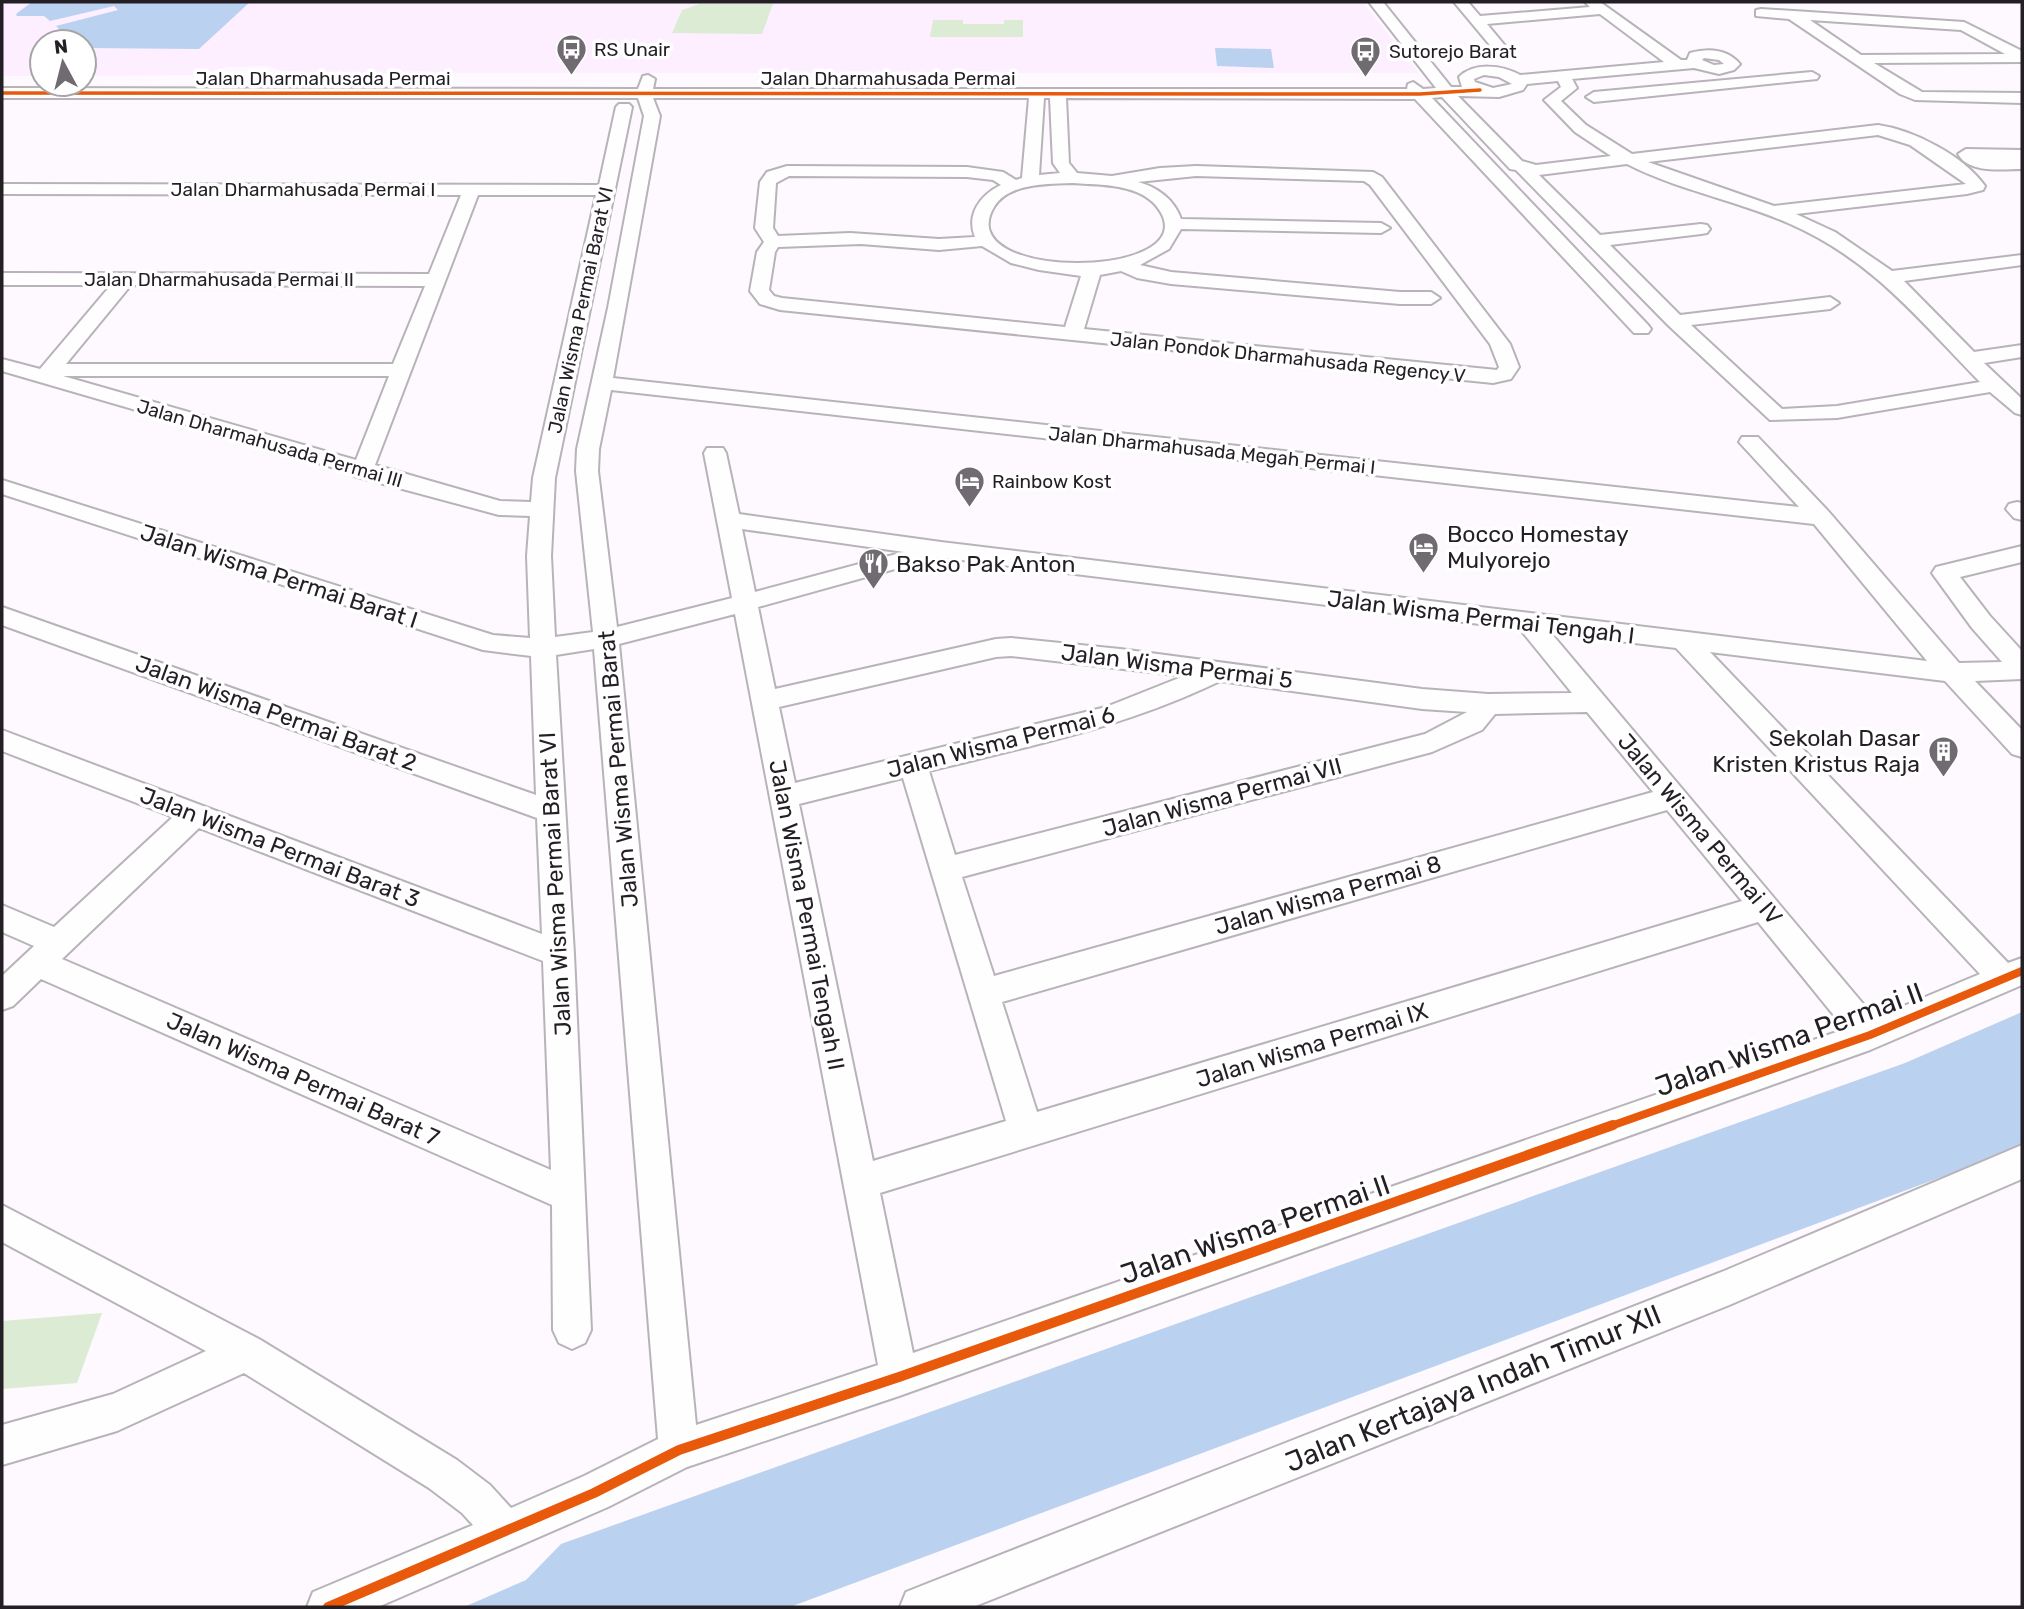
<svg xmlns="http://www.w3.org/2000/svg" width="2024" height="1609" viewBox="0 0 2024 1609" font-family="Rubik,sans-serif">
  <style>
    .built { fill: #fdefff }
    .green { fill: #dbebd4 }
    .water { fill: #bad1f0 }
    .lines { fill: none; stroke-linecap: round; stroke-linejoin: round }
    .minor-casing { stroke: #b8b3b9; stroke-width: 4 }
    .minor { fill: #fffeff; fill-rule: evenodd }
    .cycleway-far2-casing { stroke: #fff; stroke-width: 6 }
    .cycleway-far1-casing { stroke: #fff; stroke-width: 12 }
    .cycleway-casing { stroke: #fff; stroke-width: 14 }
    .cycleway-far2 { stroke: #e8590c; stroke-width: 3.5 }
    .cycleway-far1 { stroke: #e8590c; stroke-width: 8 }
    .cycleway { stroke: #e8590c; stroke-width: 10 }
    .labels { text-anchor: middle; stroke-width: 7; stroke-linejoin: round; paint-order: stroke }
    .far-poi-label { font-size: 19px; fill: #241e25; stroke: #fff; text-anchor: start }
    .far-street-label { font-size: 19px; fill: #241e25; stroke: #fff }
    .poi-label { font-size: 23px; fill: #241e25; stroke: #fff; text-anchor: start }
    .street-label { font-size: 23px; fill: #241e25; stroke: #fff }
    .near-street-label { font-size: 28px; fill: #241e25; stroke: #fff }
  </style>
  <rect width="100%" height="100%" fill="#fdf9fe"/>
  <polygon class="built" points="8,2 1363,2 1419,73 289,73 265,66 228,67 203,75 84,76 84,42 42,42 42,76 2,76 2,6"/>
  <g class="green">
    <polygon points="700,4 773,4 762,34 672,33 682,10"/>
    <polygon points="933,20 963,20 963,24 1004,24 1004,20 1023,20 1023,37 930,37"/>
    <polygon points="102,1313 77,1383 2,1389 2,1321"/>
  </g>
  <g class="water">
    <polygon points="32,2 250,2 199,49 84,48 84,42 44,42 60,30 56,26 118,10 114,6 50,21 44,16 17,16 16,14"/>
    <polygon points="1215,48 1271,49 1274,68 1217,66"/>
    <polygon points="2022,1012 2022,1147 790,1607 464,1607 526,1580 561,1544 1905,1063"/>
  </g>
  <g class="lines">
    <defs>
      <g id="minor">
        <path d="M1369,2H1383L1451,87H1462L1459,77C1474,62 1502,65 1520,75L1664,62L1600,14L1487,24L1511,53L1509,56H1499L1454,2H1468L1480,16L1590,7L1585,2H1600L1681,60H1687L1690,53C1709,48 1727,49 1740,64L1734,70L1719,74L1694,68L1572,79L1577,88L1561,101L1586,125L1632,154L1878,125C1914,130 1964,156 1985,186L1983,190L1967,194L1796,214L1835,232L1892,271L2022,255V265L1904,281L1974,352L2022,345V357L1984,363L2022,399V415L2015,413L1990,392L1837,418L1770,420L1668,325L1516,170L1510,169L1442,97L1432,98L1648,325L1651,329L1648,333H1634L1415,99L1066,98L1069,163L1077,173L1112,176L1160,168L1196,166L1373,172L1382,177L1510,344L1519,367L1511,379L1493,383L780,310L760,304L750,291L757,252L764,242L755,228L760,182L767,172L787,166L967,167L1003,172L1016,180L1022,178L1029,98H653L660,116L613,378L1799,507L1739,442L1742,437H1758L1829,512L1959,663L2002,662L1972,628L1932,573L1936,567L2022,546V562L1960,577L1990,616L2022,651V679L1975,681L2022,730V757L2012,754L1945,681L1710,652L2008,963L2022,958V985L1870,1050L899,1396L687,1467L608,1507L378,1607H307L313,1592L473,1525L462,1513L429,1488L244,1373L117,1431L2,1465V1425L113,1394L206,1351L2,1242V1205L259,1339L457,1460L490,1485L511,1508L584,1476L658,1439L594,649L556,655L574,954L591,1330L585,1343L572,1349L559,1343L553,1330L552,1205L41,979L13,1006L2,1010V976L34,946L2,932V905L54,927L173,817L2,751V730L542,934L537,818L2,625V607L536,795L531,656L483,650L2,494V480L493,635L530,638L527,556L530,516L499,515L354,476L352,473L2,371V359L40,369L111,285H2V273L429,274L461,195L2,194V184L599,185L616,107L619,104H629L632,107L555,478L551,556L555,637L593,632L576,471L577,449L608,308L644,116L638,98H2V88L638,89L643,76L648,75L655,79L653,89H1407L1408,84L1413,82L1423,89L1436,88ZM1704,58L1719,60L1724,64L1714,65L1702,60ZM1484,75L1499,77L1512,84L1493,88L1475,82L1474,79ZM1558,81L1561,87L1544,100L1547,103L1575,132L1611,156L1536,165L1522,161L1458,96L1499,97L1523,90L1527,84ZM1044,98H1050L1053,163L1060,173L1039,175ZM1878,135L1910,145L1966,184L1774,206L1648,162ZM1627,164C1678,190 1735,200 1788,223C1873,260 1917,318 1980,382L1837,406L1782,409L1691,325L1830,309L1839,303L1830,297L1680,315L1610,245L1701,234L1707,233L1710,229L1707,225L1701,224L1600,235L1539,175ZM789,176L967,177L993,180L1001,185C980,195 966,215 975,237L939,239L850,233L778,236L773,228L776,183ZM1196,176L1364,181L1370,185L1490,344L1499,367L1497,370L1084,329L1100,275L1121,271L1137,278L1171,284L1400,304H1431L1440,298L1431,292H1400L1171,272L1140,265L1169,249L1181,229L1381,233L1390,228L1381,223L1181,219C1174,199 1157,187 1138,182ZM1072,183C1100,185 1143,183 1160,211C1203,280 949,282 994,207C1008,183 1048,184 1072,183ZM478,195H596L533,478L531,502L500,501L375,465ZM861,244L939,250L982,246L1011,263L1039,270L1081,276L1065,327L782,298L774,296L769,290L775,252L778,247ZM131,285L425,286L393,364H66ZM63,376H389L356,460ZM611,390L1814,524L1927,661L941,542L739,514L726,453L723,448H707L704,453L732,598L617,627L598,471L599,449ZM742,529L904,552L755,592ZM938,557L1520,629L1572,693L1488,694L1422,689L1120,649L1011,638L996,639L775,689L758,607ZM735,614L878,1365L696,1425L619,644ZM1551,633L1676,648L1980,974L1875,1018ZM1011,656L1184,676L1106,707L795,783L779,707L996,657ZM1220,681L1422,709L1467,712L1425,734L955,855L929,771C1030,746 1125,727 1220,681ZM1587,712L1653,792L994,976L962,877L1432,752L1482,730L1495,714ZM903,778L1006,1121L873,1161L799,804ZM1667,810L1742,901L1037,1112L1002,1002ZM199,828L543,961L551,1170L62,959ZM1758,922L1845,1029L913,1353L880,1193Z"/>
        <path d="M1761,9L1964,22L2022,51V62L1874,63L1922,92L2022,93V103L1915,100L1900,94L1789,19L1756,16V10ZM1810,20L1961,30L2005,54L1861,55Z"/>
        <polygon points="1812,72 1819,76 1817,79 1594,102 1586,97 1594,92"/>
        <path d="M1966,149L2022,150V169C2003,169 1969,174 1958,154Z"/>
        <polygon points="2017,502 2022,503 2022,520 2014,518 2006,509 2009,504"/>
        <polygon points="2022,1145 2022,1179 1727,1306 973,1607 900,1607 906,1592 921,1586 1724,1271"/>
      </g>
    </defs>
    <use href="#minor" class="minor-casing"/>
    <use href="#minor" class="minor"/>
    <defs>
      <polyline id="cycleway-far2" points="2,93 1420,94 1480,90"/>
      <polyline id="cycleway-far1" points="1608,1127 1870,1035 2022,971"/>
      <polyline id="cycleway" points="328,1607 594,1493 679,1450 899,1377 1613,1125"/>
    </defs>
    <use href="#cycleway-far2" class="cycleway-far2-casing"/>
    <use href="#cycleway-far1" class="cycleway-far1-casing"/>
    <use href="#cycleway" class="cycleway-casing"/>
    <use href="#cycleway-far2" class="cycleway-far2"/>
    <use href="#cycleway-far1" class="cycleway-far1"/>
    <use href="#cycleway" class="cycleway"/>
  </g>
  <defs>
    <symbol id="bus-pin" viewBox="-11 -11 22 30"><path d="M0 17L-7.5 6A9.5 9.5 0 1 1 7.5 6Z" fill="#706b71" stroke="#fff"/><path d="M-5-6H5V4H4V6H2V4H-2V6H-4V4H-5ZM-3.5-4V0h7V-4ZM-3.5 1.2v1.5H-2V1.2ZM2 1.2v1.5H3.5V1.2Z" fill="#fff"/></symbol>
    <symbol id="hotel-pin" viewBox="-11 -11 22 30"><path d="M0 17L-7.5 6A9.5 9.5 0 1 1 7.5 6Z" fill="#706b71" stroke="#fff"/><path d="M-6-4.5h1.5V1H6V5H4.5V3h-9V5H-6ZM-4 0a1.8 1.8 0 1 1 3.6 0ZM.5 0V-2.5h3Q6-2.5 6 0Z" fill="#fff"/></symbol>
    <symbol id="restaurant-pin" viewBox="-11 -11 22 30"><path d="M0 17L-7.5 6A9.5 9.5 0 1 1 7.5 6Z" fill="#706b71" stroke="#fff"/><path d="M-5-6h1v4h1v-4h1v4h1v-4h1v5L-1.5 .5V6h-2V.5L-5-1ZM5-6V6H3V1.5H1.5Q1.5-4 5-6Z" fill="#fff"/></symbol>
    <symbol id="building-pin" viewBox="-11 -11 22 30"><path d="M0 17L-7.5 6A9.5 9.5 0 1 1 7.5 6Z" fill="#706b71" stroke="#fff"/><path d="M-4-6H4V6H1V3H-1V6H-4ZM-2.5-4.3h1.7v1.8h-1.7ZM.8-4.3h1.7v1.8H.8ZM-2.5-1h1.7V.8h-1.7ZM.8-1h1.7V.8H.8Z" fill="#fff"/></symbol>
  </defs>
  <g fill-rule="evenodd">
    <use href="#bus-pin" x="554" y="32" width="35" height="47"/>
    <use href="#bus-pin" x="1348" y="34" width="35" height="47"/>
    <use href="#hotel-pin" x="952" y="464" width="35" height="47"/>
    <use href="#hotel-pin" x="1406" y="530" width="35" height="47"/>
    <use href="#restaurant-pin" x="856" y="546" width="35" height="47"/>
    <use href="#building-pin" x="1926" y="734" width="35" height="47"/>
  </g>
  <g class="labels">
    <g class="far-poi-label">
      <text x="594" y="56">RS Unair</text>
      <text x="1389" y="58">Sutorejo Barat</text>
      <text x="992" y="488">Rainbow Kost</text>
    </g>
    <g class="far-street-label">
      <text x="323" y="85">Jalan Dharmahusada Permai</text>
      <text x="888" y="85">Jalan Dharmahusada Permai</text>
      <text x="303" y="196">Jalan Dharmahusada Permai I</text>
      <text x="219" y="286">Jalan Dharmahusada Permai II</text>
      <text transform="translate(580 310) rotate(-78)" y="7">Jalan Wisma Permai Barat VI</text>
      <text transform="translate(1288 357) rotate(6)" y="7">Jalan Pondok Dharmahusada Regency V</text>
      <text transform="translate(270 443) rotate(16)" y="7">Jalan Dharmahusada Permai III</text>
      <text transform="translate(1212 450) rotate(6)" y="7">Jalan Dharmahusada Megah Permai I</text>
    </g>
    <g class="poi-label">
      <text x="1447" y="542">Bocco Homestay<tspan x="1447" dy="26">Mulyorejo</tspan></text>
      <text x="896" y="572">Bakso Pak Anton</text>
      <text x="1920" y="746" text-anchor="end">Sekolah Dasar<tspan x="1920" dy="26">Kristen Kristus Raja</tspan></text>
    </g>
    <g class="street-label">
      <text transform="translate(279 576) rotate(18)" y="8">Jalan Wisma Permai Barat I</text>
      <text transform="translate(1481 617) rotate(7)" y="8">Jalan Wisma Permai Tengah I</text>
      <text transform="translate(1177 666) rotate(7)" y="8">Jalan Wisma Permai 5</text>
      <text transform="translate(276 713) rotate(20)" y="8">Jalan Wisma Permai Barat 2</text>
      <text transform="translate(1001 742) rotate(-14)" y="8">Jalan Wisma Permai 6</text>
      <text transform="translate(618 769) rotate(-95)" y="8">Jalan Wisma Permai Barat</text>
      <text transform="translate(1222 797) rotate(-15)" y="8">Jalan Wisma Permai VII</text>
      <text transform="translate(1700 829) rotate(50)" y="8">Jalan Wisma Permai IV</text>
      <text transform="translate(280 847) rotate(21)" y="8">Jalan Wisma Permai Barat 3</text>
      <text transform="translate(555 884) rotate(-93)" y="8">Jalan Wisma Permai Barat VI</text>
      <text transform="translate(1328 895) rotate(-16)" y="8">Jalan Wisma Permai 8</text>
      <text transform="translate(807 915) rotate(79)" y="8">Jalan Wisma Permai Tengah II</text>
      <text transform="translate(1312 1045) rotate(-17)" y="8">Jalan Wisma Permai IX</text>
      <text transform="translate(303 1079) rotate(24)" y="8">Jalan Wisma Permai Barat 7</text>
    </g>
    <g class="near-street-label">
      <text transform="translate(1789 1039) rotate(-20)" y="10">Jalan Wisma Permai II</text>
      <text transform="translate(1255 1229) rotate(-19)" y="10">Jalan Wisma Permai II</text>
      <text transform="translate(1473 1388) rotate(-22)" y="10">Jalan Kertajaya Indah Timur XII</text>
    </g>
  </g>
  <rect width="2024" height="1609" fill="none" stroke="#241e25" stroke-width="7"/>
  <g transform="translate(63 63) rotate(353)"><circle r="33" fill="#ffffff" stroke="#a7a5a8" stroke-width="2"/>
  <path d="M0-5L12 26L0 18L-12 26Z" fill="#706b71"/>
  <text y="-10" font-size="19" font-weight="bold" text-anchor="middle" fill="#241e25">N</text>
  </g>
</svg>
